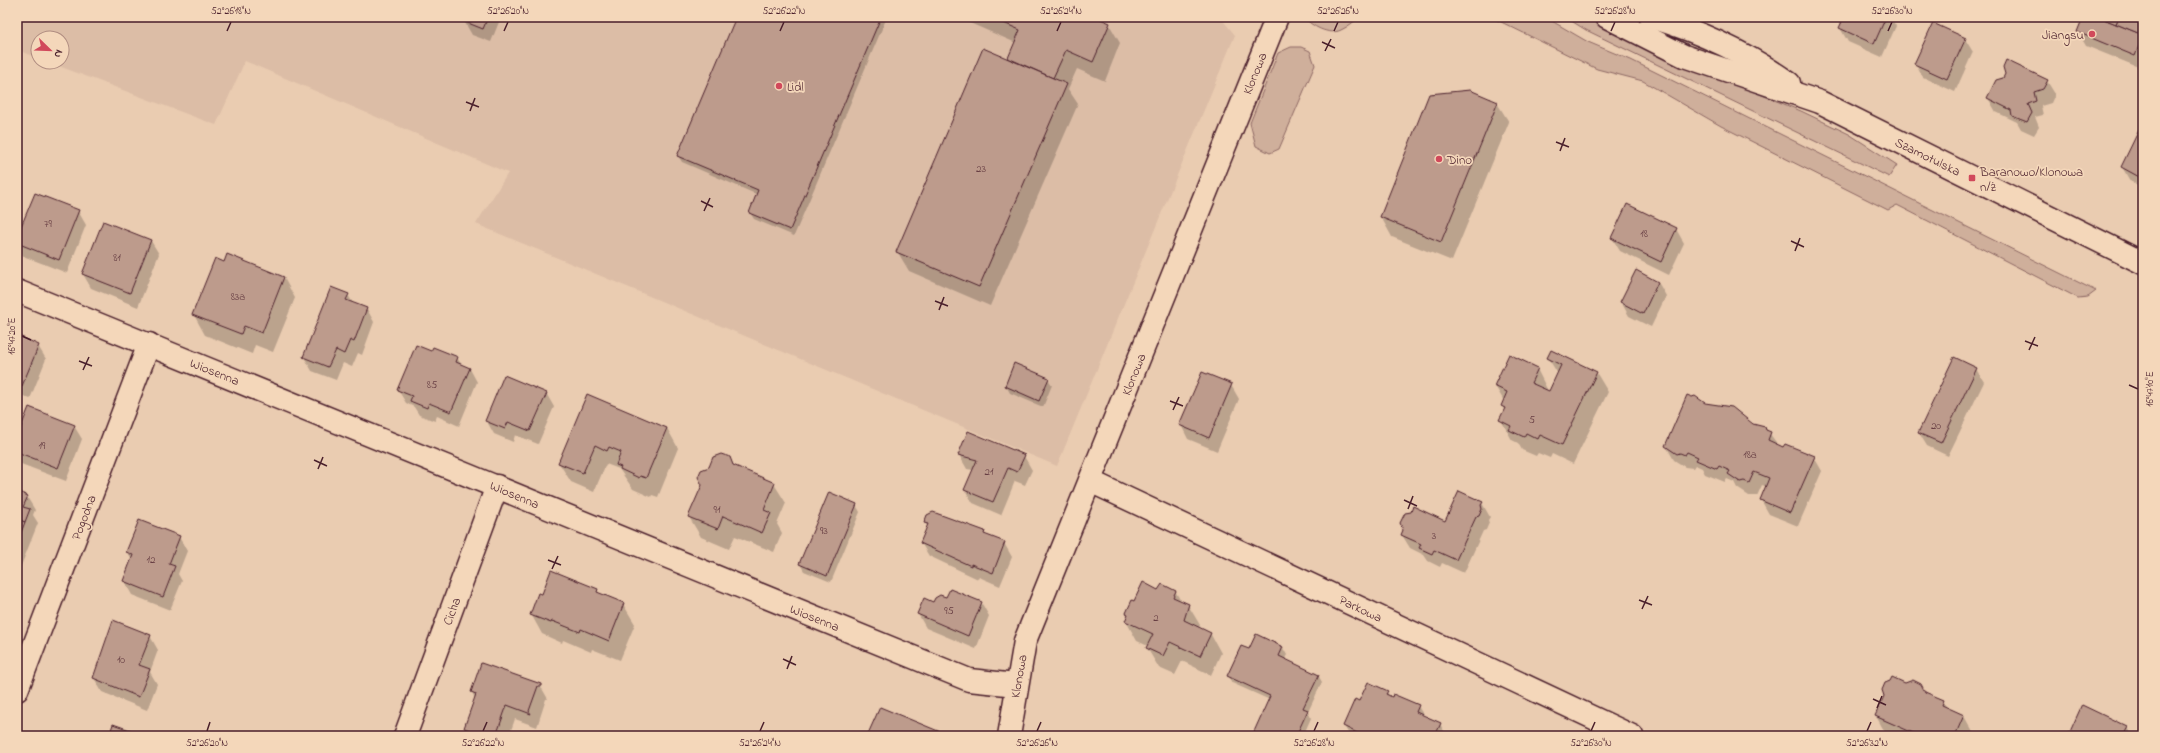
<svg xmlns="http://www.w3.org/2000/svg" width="2160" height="753" viewBox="0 0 2160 753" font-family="'Indie Flower',sans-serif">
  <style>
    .built { fill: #dcbda6 }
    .green { fill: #cfaf9b; stroke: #8c6763 }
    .shadow { fill: #0003 }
    .building { fill: #bd9b8c; stroke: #4a1f2b }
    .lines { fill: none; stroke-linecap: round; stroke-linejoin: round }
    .minor-casing { stroke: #4a1f2b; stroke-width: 25 }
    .tertiary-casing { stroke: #4a1f2b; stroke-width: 25 }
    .minor { stroke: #f4d7ba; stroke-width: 22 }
    .tertiary { stroke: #f4d7ba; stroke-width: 22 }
    .ticks { fill: none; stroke: #4a1f2b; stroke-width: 1.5 }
    .poi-dot { fill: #d1495b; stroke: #f4d7ba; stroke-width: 1.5 }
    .labels { text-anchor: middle; stroke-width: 3.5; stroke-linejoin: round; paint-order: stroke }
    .number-label { font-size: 11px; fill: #673e43 }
    .poi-label { font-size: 13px; fill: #4a1f2b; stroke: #f4d7ba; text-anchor: start }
    .street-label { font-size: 13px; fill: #4a1f2b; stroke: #f4d7ba }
    .neatline { fill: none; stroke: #4a1f2b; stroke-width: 1.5 }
    .ticks-label { font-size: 10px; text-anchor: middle; fill: #4a1f2b }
  </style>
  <rect width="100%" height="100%" fill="#eaccb1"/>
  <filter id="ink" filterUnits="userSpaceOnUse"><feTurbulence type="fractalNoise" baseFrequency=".025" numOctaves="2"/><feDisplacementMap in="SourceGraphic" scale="8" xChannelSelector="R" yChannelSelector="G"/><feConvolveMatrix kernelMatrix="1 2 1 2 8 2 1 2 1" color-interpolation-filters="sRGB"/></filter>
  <g filter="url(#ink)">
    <polygon class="built" points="17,17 1220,17 1235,35 1057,466 476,224 508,173 245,61 216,125 48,62 62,62 62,38 38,38 38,58 17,50"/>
    <g class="green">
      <path d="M1304,17H1360C1354,21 1348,27 1341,30C1329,36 1311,26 1304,17Z"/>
      <polygon points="1491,17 1545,17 1588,42 1631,60 2096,291 2088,297 2078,298 1897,205 1888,210 1721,126 1643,81 1597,69"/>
      <polygon points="1565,17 1584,17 1669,57 1801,111 1849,134 1897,165 1889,177 1586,30"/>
      <polygon points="1291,47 1301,47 1310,51 1315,65 1279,149 1270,153 1256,146 1250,123 1278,53"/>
    </g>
    <g class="shadow">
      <polygon points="466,17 501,17 491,42 472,35 464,21"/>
      <polygon points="737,17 887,17 794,236 754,219 750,213 758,195 682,162 678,156"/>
      <polygon points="956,17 1094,17 1109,24 1120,43 1105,81 1077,69 1068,89 1078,104 990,306 909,271 897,251 1008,60 1016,43"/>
      <polygon points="1845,17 1890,17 1896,26 1882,57 1848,42 1840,28"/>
      <polygon points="2084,17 2143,17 2143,69 2086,46 2078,32"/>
      <polygon points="1965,39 1973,52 1955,92 1923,77 1916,64"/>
      <polygon points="2006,74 2047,81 2055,94 2051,103 2041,106 2043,115 2035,117 2039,127 2034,135 2021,129 2017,122 1996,112 1988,98"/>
      <polygon points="1497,103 1509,122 1452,261 1392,237 1381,217"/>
      <polygon points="2143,133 2143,188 2130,181 2122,167"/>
      <polygon points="78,211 86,225 67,273 23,256 17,245 17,239"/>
      <polygon points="104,222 151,241 159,254 138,307 91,288 83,274"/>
      <polygon points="1676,229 1684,243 1669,275 1620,251 1612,238"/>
      <polygon points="224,263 284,278 295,298 273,352 255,345 252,354 205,335 194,315"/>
      <polygon points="1658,282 1666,296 1651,327 1629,316 1621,302"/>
      <polygon points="348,295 353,303 367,309 374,322 362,355 358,353 352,367 343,363 336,380 312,371 304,357"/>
      <polygon points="17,337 38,346 46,359 30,399 17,393"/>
      <polygon points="431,353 457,358 462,365 470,369 477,382 459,426 437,416 435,421 419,415 414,407 406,403 398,390"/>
      <polygon points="1548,358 1596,372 1608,392 1573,464 1552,454 1550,458 1538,453 1536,456 1522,450 1518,443 1512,440 1501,420 1505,411 1502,406 1504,401 1495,386 1537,369 1549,393 1558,374"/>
      <polygon points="1976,369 1984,382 1948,456 1927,446 1919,433"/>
      <polygon points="1048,379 1052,385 1043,407 1010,393 1006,386"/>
      <polygon points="1231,385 1239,399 1217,451 1188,439 1181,425"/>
      <polygon points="546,393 554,407 538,444 515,435 513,442 494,434 486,420"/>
      <polygon points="587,395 667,428 678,448 658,497 652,495 651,497 633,489 619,469 606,464 594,492 571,482 559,463"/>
      <polygon points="1705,404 1753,425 1765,427 1778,445 1814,457 1822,471 1798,526 1769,514 1761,500 1767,487 1762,485 1757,496 1749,496 1737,488 1734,482 1727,479 1725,482 1705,474 1702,468 1695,465 1693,468 1685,467 1674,460 1666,446"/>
      <polygon points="74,426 82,439 66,481 21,464 17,457 17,440"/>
      <polygon points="959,455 1024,456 1032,470 1025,485 1015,481 1001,515 973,503 965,490 973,470 967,469"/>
      <polygon points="730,458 735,467 774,484 786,503 777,524 782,533 774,552 735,536 729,549 701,537 689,517"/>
      <polygon points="17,492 27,497 35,510 33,515 38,523 17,576"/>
      <polygon points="1482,503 1490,517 1488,520 1489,523 1486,530 1483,531 1464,573 1442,563 1440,567 1428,561 1424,555 1410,548 1402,535 1445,522"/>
      <polygon points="856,505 860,512 831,582 804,571 800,564"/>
      <polygon points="925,523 984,532 986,536 1004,543 1012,557 1000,586 979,577 978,579 929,556 921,543 928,527"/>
      <polygon points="179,537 187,551 178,574 182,581 170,610 132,595 124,581 132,561 128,552"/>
      <polygon points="597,590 599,594 623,604 635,624 620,660 592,649 591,652 563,640 562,643 542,634 531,614"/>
      <polygon points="1159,591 1175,591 1181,601 1188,605 1200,625 1199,628 1210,633 1221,653 1211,675 1182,661 1175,675 1159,668 1147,648 1148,646 1137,641 1126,621 1128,615 1127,613 1135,603"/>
      <polygon points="947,598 981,602 989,616 976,649 926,628 918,614 934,604"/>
      <polygon points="150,636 158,650 150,672 157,684 147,710 102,692 94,678"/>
      <polygon points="1256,636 1283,648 1287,655 1284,660 1318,675 1322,682 1308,712 1311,718 1303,736 1254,736 1270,700 1232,683 1228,676 1249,651"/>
      <polygon points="482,664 540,685 548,699 546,699 537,727 515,719 509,736 470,736 465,728 475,699 472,692"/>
      <polygon points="1387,692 1391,698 1418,706 1424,716 1440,724 1447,736 1350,736 1344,726 1359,702"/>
      <polygon points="1926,693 1943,701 1947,708 1964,716 1975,736 1887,736 1876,716"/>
      <polygon points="2127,727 2132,736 2069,736"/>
    </g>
    <g class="building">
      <polygon points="465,17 488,17 483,29 463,21"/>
      <polygon points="736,17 881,17 790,230 749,213 758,190 677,156"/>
      <polygon points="990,17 1096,17 1110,23 1093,62 1066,50 1053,78 1008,58 1020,30"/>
      <polygon points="1844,17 1886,17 1874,44 1839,28"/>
      <polygon points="2083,17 2099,17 2143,35 2135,56 2077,32"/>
      <polygon points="2099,17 2119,17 2116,24"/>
      <polygon points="2119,17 2143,17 2143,35 2116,24"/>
      <polygon points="1933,23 1966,38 1947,79 1914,64"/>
      <polygon points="983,48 1067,84 979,287 896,252"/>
      <polygon points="2006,60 2048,80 2043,89 2034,92 2036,101 2028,104 2032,113 2027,122 2012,116 2011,110 1987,98 1996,80 2003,78 2005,74 2003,67"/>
      <polygon points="1470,90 1498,102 1441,242 1380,217 1429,94"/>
      <polygon points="2139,130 2143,132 2143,179 2121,167"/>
      <polygon points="35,193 79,210 59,260 17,243 17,236"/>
      <polygon points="1627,204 1677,228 1661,262 1611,238"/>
      <polygon points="103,221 151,240 130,293 82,274"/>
      <polygon points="227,254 284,277 262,333 244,326 241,334 192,315 215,258 224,262"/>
      <polygon points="1636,270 1658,282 1643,314 1620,302"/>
      <polygon points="331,287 349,294 346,300 367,308 354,342 350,340 344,354 336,350 328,367 303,357"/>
      <polygon points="17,335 39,345 22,386 17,384"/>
      <polygon points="416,345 431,351 433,347 458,357 456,362 470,368 451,412 429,403 427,408 410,401 412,396 397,390"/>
      <polygon points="1551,350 1597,372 1562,445 1540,435 1538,439 1526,433 1524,437 1509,430 1511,426 1499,420 1505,408 1501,406 1507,392 1494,386 1509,354 1538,368 1531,383 1549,391 1561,365 1547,358"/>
      <polygon points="1954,357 1977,368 1941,443 1918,433"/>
      <polygon points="1014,363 1049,378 1039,401 1005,386"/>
      <polygon points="1202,372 1232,384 1209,438 1179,425"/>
      <polygon points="504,375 547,393 530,431 508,422 505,429 485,421"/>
      <polygon points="587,394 667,428 646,478 640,476 639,478 620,469 621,467 616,465 621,452 609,447 607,451 595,445 583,473 558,463"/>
      <polygon points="1687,395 1692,397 1695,396 1705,403 1732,407 1753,424 1765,427 1766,430 1771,432 1768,440 1783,447 1785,444 1815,456 1790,513 1760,500 1769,478 1754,472 1749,483 1744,481 1740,482 1728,474 1730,471 1719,466 1717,469 1696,460 1698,457 1687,452 1685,455 1680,453 1677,454 1665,446"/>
      <polygon points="29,407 75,425 58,468 17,452 17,437"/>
      <polygon points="968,431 1025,455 1017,472 1008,468 993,502 964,490 977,460 958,455"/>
      <polygon points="721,454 730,457 733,465 775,483 764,510 771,513 762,533 723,516 718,529 688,517 702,485 698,477 701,470 709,467 713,457"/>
      <polygon points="17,491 28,496 23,507 30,509 25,522 17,519"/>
      <polygon points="1459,491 1483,502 1481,505 1482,509 1479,516 1476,517 1456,560 1434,550 1432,554 1419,548 1421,544 1401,535 1403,530 1400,523 1405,513 1411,512 1413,506 1445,521"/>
      <polygon points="829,492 857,504 827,576 799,564"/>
      <polygon points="933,512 985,531 984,534 1005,542 993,573 971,564 971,566 920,543 928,524 924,523 927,515"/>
      <polygon points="17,519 25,522 17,543"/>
      <polygon points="139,520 180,536 169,564 175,566 163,597 123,581 133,555 126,552"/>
      <polygon points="551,570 598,589 597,592 624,603 609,641 581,629 580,632 552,621 551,623 530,615 538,593 542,594"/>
      <polygon points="1143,582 1158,590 1162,584 1176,591 1173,597 1189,604 1184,620 1211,633 1200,656 1170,642 1163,656 1146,648 1153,634 1125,621 1128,614 1126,613 1132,600 1134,601"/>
      <polygon points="950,589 982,602 968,636 917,614 924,598 933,602 935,598 940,595 946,597"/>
      <polygon points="113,620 151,635 139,665 150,669 139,697 93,678"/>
      <polygon points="1256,634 1283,647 1279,656 1319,675 1303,708 1308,710 1296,736 1252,736 1270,696 1227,676 1241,646 1249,649"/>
      <polygon points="481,663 541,684 541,686 538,686 529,711 531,714 507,705 496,736 486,736 464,728 476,694 471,692"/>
      <polygon points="1892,677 1905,683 1913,680 1921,684 1925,692 1944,700 1942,705 1964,715 1955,736 1920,736 1875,716 1884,696 1882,690 1885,683 1890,681"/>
      <polygon points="1368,682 1388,691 1386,694 1392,697 1393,694 1419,705 1416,712 1441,723 1435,736 1363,736 1343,726 1355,699 1359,701"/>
      <polygon points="2082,705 2128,727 2123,736 2068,736"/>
      <polygon points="880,707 943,733 942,736 867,736"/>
      <polygon points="113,724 147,736 109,736"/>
    </g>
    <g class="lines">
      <defs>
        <g id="minor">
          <polyline points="17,291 969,680 1016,685"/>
          <polyline points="1090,481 1632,736"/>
          <polyline points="17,690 149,344"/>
          <polyline points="405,736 497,486"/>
          <polyline points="1009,736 1025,641 1277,17"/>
        </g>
        <g id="tertiary">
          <polyline points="1607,17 1684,56 1820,102 2143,263"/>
          <path d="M1651,17C1698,31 1748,54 1789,83"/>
        </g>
      </defs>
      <use href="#minor" class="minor-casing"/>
      <use href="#tertiary" class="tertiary-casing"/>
      <use href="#minor" class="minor"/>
      <use href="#tertiary" class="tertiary"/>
    </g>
  </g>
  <path class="ticks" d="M227,31L231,22M504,31L508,22M780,31L784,22M1057,31L1061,22M1334,31L1338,22M1611,31L1615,22M1888,31L1892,22M1322,42L1335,48M1325,51L1331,39M466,102L479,107M470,111L475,98M1556,142L1569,147M1560,151L1565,138M701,201L713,207M704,211L710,198M1791,241L1804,247M1795,251L1800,238M935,301L948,306M939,310L944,297M22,336L31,340M2025,341L2038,346M2029,350L2035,337M79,361L92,366M83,370L89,357M2129,385L2138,389M1170,401L1183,406M1173,410L1179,397M314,460L327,466M318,469L323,457M1404,500L1417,506M1408,509L1413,496M548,560L561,565M552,569L558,556M1639,600L1652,605M1642,609L1648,596M783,659L796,665M787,669L792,656M1873,699L1886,705M1877,708L1882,696M207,731L210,722M483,731L487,722M760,731L764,722M1037,731L1041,722M1314,731L1318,722M1591,731L1595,722M1867,731L1871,722"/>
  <g class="poi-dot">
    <circle cx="2092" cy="34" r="4"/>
    <circle cx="779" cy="86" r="4"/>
    <circle cx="1439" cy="159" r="4"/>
    <rect x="1968" y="174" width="8" height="8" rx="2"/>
  </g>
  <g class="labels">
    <g class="number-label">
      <text x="981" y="172">23</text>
      <text x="48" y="227">79</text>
      <text x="1644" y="237">18</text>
      <text x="117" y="261">81</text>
      <text x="238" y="300">83a</text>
      <text x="432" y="388">85</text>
      <text x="1532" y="423">5</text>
      <text x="1936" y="429">20</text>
      <text x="42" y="449">19</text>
      <text x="1750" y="458">18a</text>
      <text x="989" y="475">21</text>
      <text x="717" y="513">91</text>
      <text x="824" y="534">93</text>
      <text x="1434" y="539">3</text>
      <text x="151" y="563">12</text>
      <text x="949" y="614">95</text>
      <text x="1156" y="621">2</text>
      <text x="121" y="663">10</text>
    </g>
    <g class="poi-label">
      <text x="2084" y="39" text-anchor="end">Jiangsu</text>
      <text x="787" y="91">Lidl</text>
      <text x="1447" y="164">Dino</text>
      <text x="1980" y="176">Baranowo/Klonowa<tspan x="1980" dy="15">n/ż</tspan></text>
    </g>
    <g class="street-label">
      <text transform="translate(1254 73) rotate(-68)" y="5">Klonowa</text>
      <text transform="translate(1928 156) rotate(26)" y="5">Szamotulska</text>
      <text transform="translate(215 371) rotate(22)" y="5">Wiosenna</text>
      <text transform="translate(1133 374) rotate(-68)" y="5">Klonowa</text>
      <text transform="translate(515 494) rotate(23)" y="5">Wiosenna</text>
      <text transform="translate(83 517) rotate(-69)" y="5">Pogodna</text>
      <text transform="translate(1361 608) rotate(25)" y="5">Parkowa</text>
      <text transform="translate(451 611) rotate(-70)" y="5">Cicha</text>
      <text transform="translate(815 617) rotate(22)" y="5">Wiosenna</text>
      <text transform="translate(1018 676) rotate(-80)" y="5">Klonowa</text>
    </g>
  </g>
  <rect width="2160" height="753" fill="none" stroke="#f4d7ba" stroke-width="44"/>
  <g transform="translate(50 50) rotate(113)"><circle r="19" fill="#f4d7ba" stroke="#b08d81"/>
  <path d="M0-3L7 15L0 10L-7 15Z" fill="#d1495b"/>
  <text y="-6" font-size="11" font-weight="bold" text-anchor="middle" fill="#4a1f2b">N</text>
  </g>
  <rect x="22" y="22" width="2116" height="709" class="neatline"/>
  <g class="ticks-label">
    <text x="231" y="14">52°26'18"N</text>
    <text x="508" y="14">52°26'20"N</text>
    <text x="784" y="14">52°26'22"N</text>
    <text x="1061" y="14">52°26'24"N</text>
    <text x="1338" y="14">52°26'26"N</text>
    <text x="1615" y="14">52°26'28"N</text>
    <text x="1892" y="14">52°26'30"N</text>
    <text transform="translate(11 336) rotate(-90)" y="4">16°47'20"E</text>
    <text transform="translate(2149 389) rotate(-90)" y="4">16°47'10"E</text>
    <text x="207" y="746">52°26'20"N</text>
    <text x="483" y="746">52°26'22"N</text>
    <text x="760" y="746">52°26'24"N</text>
    <text x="1037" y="746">52°26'26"N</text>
    <text x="1314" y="746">52°26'28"N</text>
    <text x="1591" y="746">52°26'30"N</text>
    <text x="1867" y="746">52°26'32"N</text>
  </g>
</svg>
